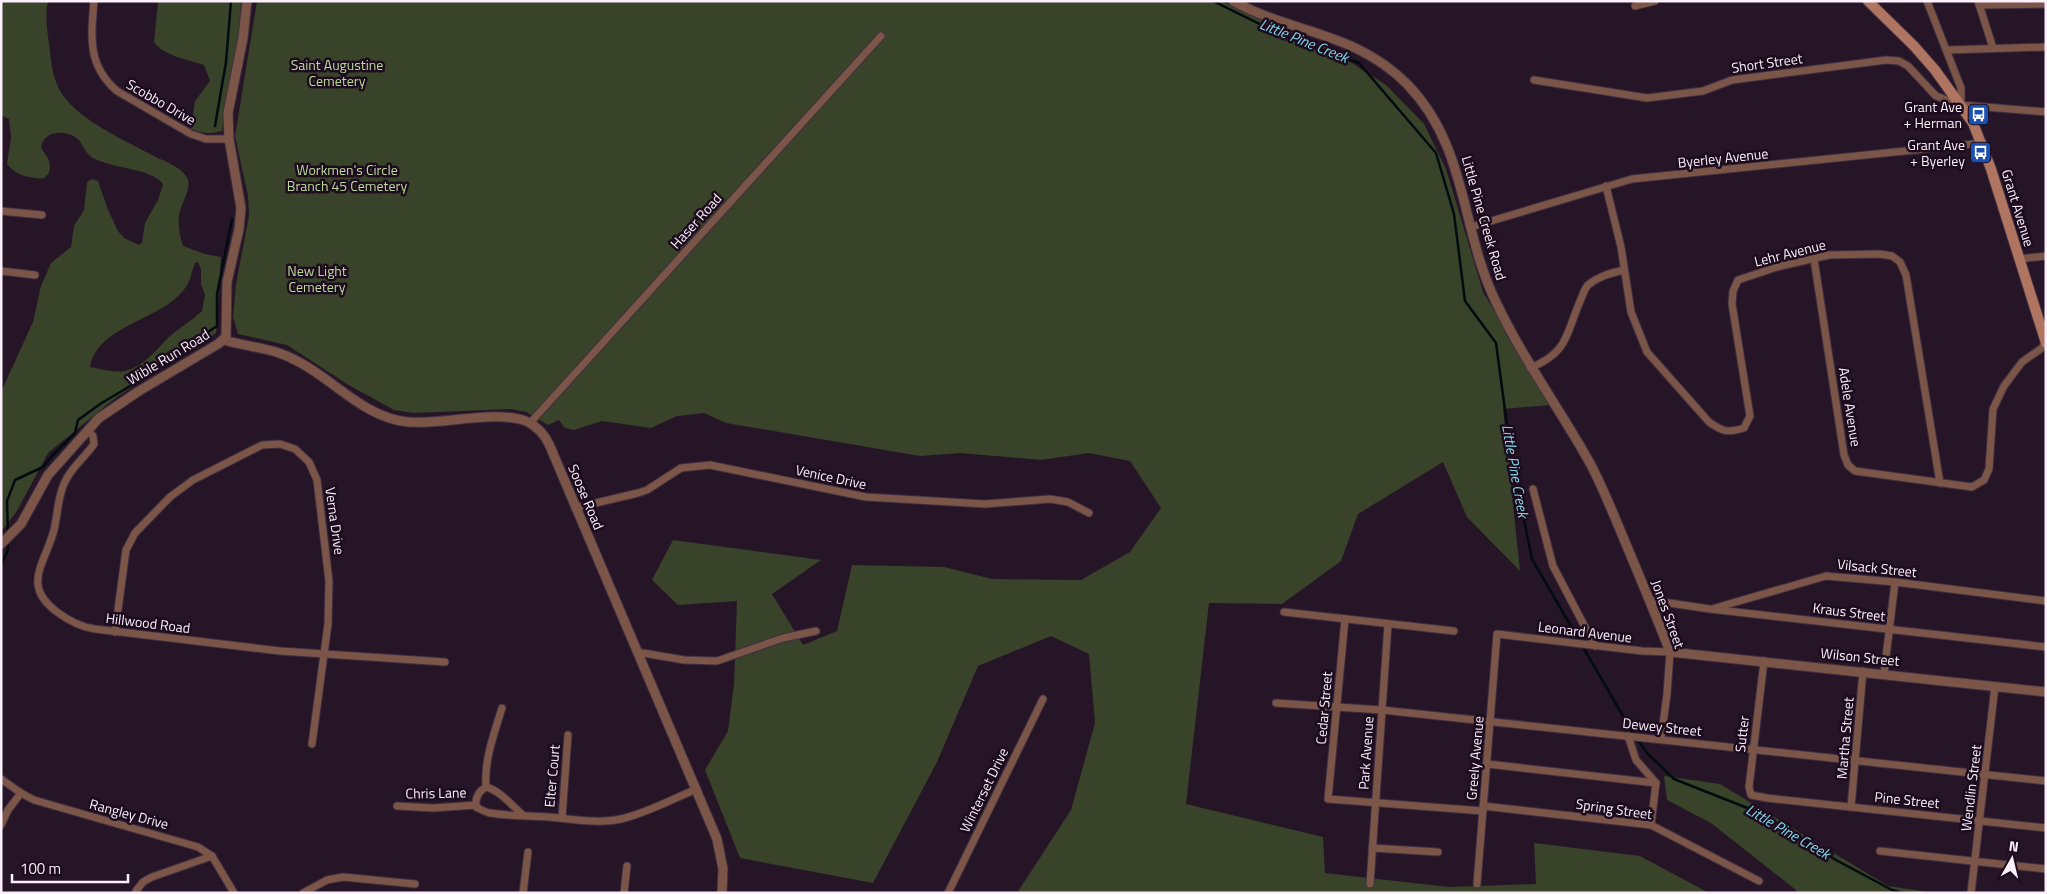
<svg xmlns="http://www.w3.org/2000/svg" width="2047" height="894" viewBox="0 0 2047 894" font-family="'Titillium Web',sans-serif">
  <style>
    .green { fill: #38432a; fill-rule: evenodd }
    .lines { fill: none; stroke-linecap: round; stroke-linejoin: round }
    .stream { stroke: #010c10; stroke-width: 2.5 }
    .minor-casing { stroke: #402f40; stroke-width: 9 }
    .tertiary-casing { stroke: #402f40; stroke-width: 11 }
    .secondary-casing { stroke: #402f40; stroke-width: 12 }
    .minor { stroke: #7a5548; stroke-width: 7 }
    .tertiary { stroke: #7a5548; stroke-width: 9 }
    .secondary { stroke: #af7560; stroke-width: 10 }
    .labels { text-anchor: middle; stroke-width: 5; stroke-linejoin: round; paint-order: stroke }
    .street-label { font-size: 14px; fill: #fbf0fb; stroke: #1c0c1d }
    .park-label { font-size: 14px; fill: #bcda9c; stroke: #1c0c1d }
    .poi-label { font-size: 14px; fill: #fbf0fb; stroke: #1c0c1d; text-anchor: end }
    .water-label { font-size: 15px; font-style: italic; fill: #82daed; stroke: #1c0c1d }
  </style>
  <rect width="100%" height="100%" fill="#261526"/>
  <g class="green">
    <path d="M1,1H48C44,17 48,34 50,51C51,65 54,82 62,94C80,121 126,141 154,156C165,162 178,165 186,176C194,187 180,204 179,216C178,227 180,236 183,246L205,254L221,257L216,333L118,396L48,453L17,511L1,532V392L33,322L41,286L51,263L71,247L74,226L84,210L87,182L92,179L98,181L108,210L118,231L124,238L139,245L142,243L145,223L158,200L163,184C153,170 122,169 106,163C100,161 93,159 89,155C84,150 82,143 78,139C66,129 43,130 41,148C47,157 52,161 49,173L44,178C32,180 14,174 7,164L11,138L9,119L1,115ZM198,262L201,269V284L205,295L202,311C192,321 178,328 168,338C156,350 143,367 125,371C114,373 101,369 90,367C98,323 167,320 187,285C191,279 192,270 195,263Z"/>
    <path d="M155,1H241L240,33L226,99L222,131C210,134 203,134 191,129L195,101L210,81L204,65C190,60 163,56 154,42L158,3Z"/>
    <polygon points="257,1 1221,1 1328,48 1386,85 1424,124 1446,169 1483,292 1550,405 1503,409 1520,571 1467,517 1443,462 1358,514 1341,561 1282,604 1209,603 1186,804 1323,837 1325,873 1449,887 1536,884 1534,843 1640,856 1709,893 1017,893 1071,810 1095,723 1089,654 1051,636 978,666 937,762 873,883 740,858 705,770 728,731 734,684 737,601 678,605 652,580 673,540 821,560 772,594 803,645 837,631 852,565 944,567 992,579 1081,580 1130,552 1161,508 1130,461 1089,453 1041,460 960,453 920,456 726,423 704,413 677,416 651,428 602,421 574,430 565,428 559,420 548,425 526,412 511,409 414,413 394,410 347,384 287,345 238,334 233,317 236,284 249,216 248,196 235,136"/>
    <polygon points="1664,776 1720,784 1888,886 1936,893 1795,893 1796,890 1711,823 1667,800"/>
  </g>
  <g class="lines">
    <g class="stream">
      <polyline points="1213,1 1282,35 1359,63 1436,153 1454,214 1465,301 1496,343 1511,455 1532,559 1634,735"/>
      <polyline points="215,126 226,62 231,1"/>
      <polyline points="8,533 7,501 15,480 43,467 53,455 75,433 78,420 100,404 137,382 166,360 217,326 217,294 232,219"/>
      <polyline points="1,565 8,550 8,541"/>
      <polyline points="1638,740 1647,753 1674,779 1760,813 1836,860 1892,890 1903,893"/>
    </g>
    <defs>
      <g id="minor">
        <path d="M94,1C91,37 87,65 117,91L191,134L206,139H229"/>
        <polyline points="1927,1 1961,88 1961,105"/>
        <polyline points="1978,1 1993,48"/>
        <polyline points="1979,5 2046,4"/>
        <polyline points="1635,6 1655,1"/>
        <polyline points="1948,50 2046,47"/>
        <polyline points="1534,80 1647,98 1703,91 1732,80 1886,60 1899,61 1908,66 1936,96 1961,105 2046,112"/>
        <path d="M1606,186L1621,247L1631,312L1647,352L1709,422C1723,432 1728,433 1744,428L1750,416L1732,304L1733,291L1738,280L1777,267L1829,255L1880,254L1892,256L1900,262L1906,275L1940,483"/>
        <polyline points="1,211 42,215"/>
        <polyline points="1471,227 1632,179 1983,143"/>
        <polyline points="1814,259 1844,455 1848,465 1855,471 1972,487 1984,480 1989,469 1993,409 2004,386 2022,362 2042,348 2046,341"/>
        <polyline points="2019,259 2046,256"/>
        <polyline points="1,271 35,275"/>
        <path d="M1530,368C1570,352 1566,332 1581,299C1583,294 1585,288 1588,285C1599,276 1611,273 1624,270"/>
        <polyline points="530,423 881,36"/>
        <path d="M87,430L93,436L94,444C86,456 74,465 67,478C58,493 58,513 54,530C45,564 21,585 57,612C69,621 81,627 95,629L280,651L445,662"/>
        <polyline points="1533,489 1553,566 1595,646"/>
        <polyline points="575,508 638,493 647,490 681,468 710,465 866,497 985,504 1050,499 1068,502 1089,513"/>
        <polyline points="1649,600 1710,609 2046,647"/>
        <polyline points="1715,608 1826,576 1895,582 2046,601"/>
        <polyline points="1284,612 1454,631"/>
        <polyline points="1345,619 1328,799 1483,811"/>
        <polyline points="115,632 126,550 135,533 170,497 193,480 262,445 280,444 295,449 309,462 317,480 329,581 328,624 312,744"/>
        <polyline points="638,653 643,653 684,660 717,661 783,638 816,631"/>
        <polyline points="1764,661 1749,787 1751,795 1767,798 2046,828"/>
        <polyline points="1884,674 1895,582"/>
        <polyline points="1276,703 1382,710 2046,781"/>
        <polyline points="1628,736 1636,760 1656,783 1651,825"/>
        <polyline points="1487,764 1656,783"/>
        <polyline points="1,779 21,793 34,800 198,847 212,856 234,893"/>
        <path d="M486,787C484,760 494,734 502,708"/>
        <polyline points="397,806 433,808 476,805"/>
        <polyline points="1483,806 1651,825 1759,881"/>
        <polyline points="1851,807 1863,671"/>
        <path d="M523,815C512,806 501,791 486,787C479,791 475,798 476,807C480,809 485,812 490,813C509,816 529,816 548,817C571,819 598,824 621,819C647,813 672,799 697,789"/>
        <polyline points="562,818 568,735"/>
        <polyline points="1,825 8,810 21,793"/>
        <polyline points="1372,848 1438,852"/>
        <polyline points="1880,851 2046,869"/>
        <polyline points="1370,884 1388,624"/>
        <polyline points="1477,884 1497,634 1642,651 1670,652 1667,694 1661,739"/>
        <polyline points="136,891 143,882 152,877 212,856"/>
        <polyline points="303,893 327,880 343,877 415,884"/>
        <polyline points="523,893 528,852"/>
        <polyline points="624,893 627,866"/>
        <polyline points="948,893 1043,699"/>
        <polyline points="1971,893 1995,686"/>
      </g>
      <g id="tertiary">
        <path d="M1233,1C1293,34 1354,31 1407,84C1468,147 1460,227 1495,300C1522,358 1560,409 1591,465C1603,488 1613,513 1623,537C1639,575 1655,613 1670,652L2046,692"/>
        <path d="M224,340C251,348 273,347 299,362C335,381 365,418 408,422C442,425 499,409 528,422C538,427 544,434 549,444L717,839L723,869L722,893"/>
        <polyline points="1,544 21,524 48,475 99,418 139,391 218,344 226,337 227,282 239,229 241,208 229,139 228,113 243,38 247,1"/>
      </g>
      <polyline id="secondary" points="1868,1 1914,46 1935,70 1973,123 1991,169 2046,343"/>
    </defs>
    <use href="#minor" class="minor-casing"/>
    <use href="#tertiary" class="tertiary-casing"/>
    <use href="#secondary" class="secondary-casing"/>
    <use href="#minor" class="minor"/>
    <use href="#tertiary" class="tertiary"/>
    <use href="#secondary" class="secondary"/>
  </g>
  <defs>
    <symbol id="bus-square" viewBox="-11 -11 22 22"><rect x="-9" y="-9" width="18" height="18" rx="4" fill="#1a4fb4" stroke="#1c0c1d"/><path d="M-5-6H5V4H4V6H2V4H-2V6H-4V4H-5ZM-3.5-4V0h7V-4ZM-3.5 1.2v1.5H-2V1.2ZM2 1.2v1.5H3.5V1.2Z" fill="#fff"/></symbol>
  </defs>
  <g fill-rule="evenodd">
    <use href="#bus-square" x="1966" y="102" width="25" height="25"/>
    <use href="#bus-square" x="1968" y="140" width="25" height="25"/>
  </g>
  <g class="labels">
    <g class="street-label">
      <text transform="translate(1767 63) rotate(-8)" y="5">Short Street</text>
      <text transform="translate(161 102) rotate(30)" y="5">Scobbo Drive</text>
      <text transform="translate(1723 158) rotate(-6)" y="5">Byerley Avenue</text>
      <text transform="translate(2018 208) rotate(73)" y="5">Grant Avenue</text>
      <text transform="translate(1484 218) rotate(74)" y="5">Little Pine Creek Road</text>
      <text transform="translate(696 221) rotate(-48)" y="5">Haser Road</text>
      <text transform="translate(1790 253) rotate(-14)" y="5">Lehr Avenue</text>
      <text transform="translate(168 357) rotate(-31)" y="5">Wible Run Road</text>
      <text transform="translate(1850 407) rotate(81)" y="5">Adele Avenue</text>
      <text transform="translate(831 477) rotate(12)" y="5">Venice Drive</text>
      <text transform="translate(586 497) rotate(67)" y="5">Soose Road</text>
      <text transform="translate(335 521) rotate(82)" y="5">Verna Drive</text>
      <text transform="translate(1877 568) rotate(6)" y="5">Vilsack Street</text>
      <text transform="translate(1849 612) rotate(7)" y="5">Kraus Street</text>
      <text transform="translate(1668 614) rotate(70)" y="5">Jones Street</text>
      <text transform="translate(148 623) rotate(7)" y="5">Hillwood Road</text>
      <text transform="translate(1585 632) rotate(7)" y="5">Leonard Avenue</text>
      <text transform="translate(1860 657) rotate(6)" y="5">Wilson Street</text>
      <text transform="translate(1324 708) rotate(-85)" y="5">Cedar Street</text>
      <text transform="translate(1662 727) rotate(6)" y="5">Dewey Street</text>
      <text transform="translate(1742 734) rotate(-84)" y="5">Sutter</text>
      <text transform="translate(1845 738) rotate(-85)" y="5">Martha Street</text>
      <text transform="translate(1366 753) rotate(-86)" y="5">Park Avenue</text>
      <text transform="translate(1475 758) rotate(-85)" y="5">Greely Avenue</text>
      <text transform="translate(552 776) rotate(-85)" y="5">Elter Court</text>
      <text transform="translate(1971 788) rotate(-83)" y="5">Wendlin Street</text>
      <text transform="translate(984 790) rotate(-64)" y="5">Winterset Drive</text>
      <text transform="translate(436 793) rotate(-1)" y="5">Chris Lane</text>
      <text transform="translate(1907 800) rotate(6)" y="5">Pine Street</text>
      <text transform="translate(1614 809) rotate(8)" y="5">Spring Street</text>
      <text transform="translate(129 814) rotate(15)" y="5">Rangley Drive</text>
    </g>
    <g class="park-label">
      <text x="337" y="70">Saint Augustine<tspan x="337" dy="16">Cemetery</tspan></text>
      <text x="347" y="175">Workmen's Circle<tspan x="347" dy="16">Branch 45 Cemetery</tspan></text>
      <text x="317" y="276">New Light<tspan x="317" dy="16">Cemetery</tspan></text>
    </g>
    <g class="poi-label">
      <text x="1962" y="112">Grant Ave<tspan x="1962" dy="16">+ Herman</tspan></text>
      <text x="1965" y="150">Grant Ave<tspan x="1965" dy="16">+ Byerley</tspan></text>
    </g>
    <g class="water-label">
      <text transform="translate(1304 41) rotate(22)" y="5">Little Pine Creek</text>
      <text transform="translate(1515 471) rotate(80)" y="5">Little Pine Creek</text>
      <text transform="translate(1788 832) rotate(30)" y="5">Little Pine Creek</text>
    </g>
  </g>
  <rect width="2047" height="894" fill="none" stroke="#fbf0fb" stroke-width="5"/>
  <g transform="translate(2012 859) rotate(8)" stroke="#1c0c1d" stroke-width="4" paint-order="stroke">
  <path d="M0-4L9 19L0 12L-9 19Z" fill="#fbf0fb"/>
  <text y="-8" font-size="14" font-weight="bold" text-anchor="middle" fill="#fbf0fb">N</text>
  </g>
  <path d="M12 874v8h116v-8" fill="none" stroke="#fbf0fb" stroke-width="2.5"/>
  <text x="20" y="874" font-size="15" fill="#fbf0fb" stroke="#1c0c1d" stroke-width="4" paint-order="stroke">100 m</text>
</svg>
